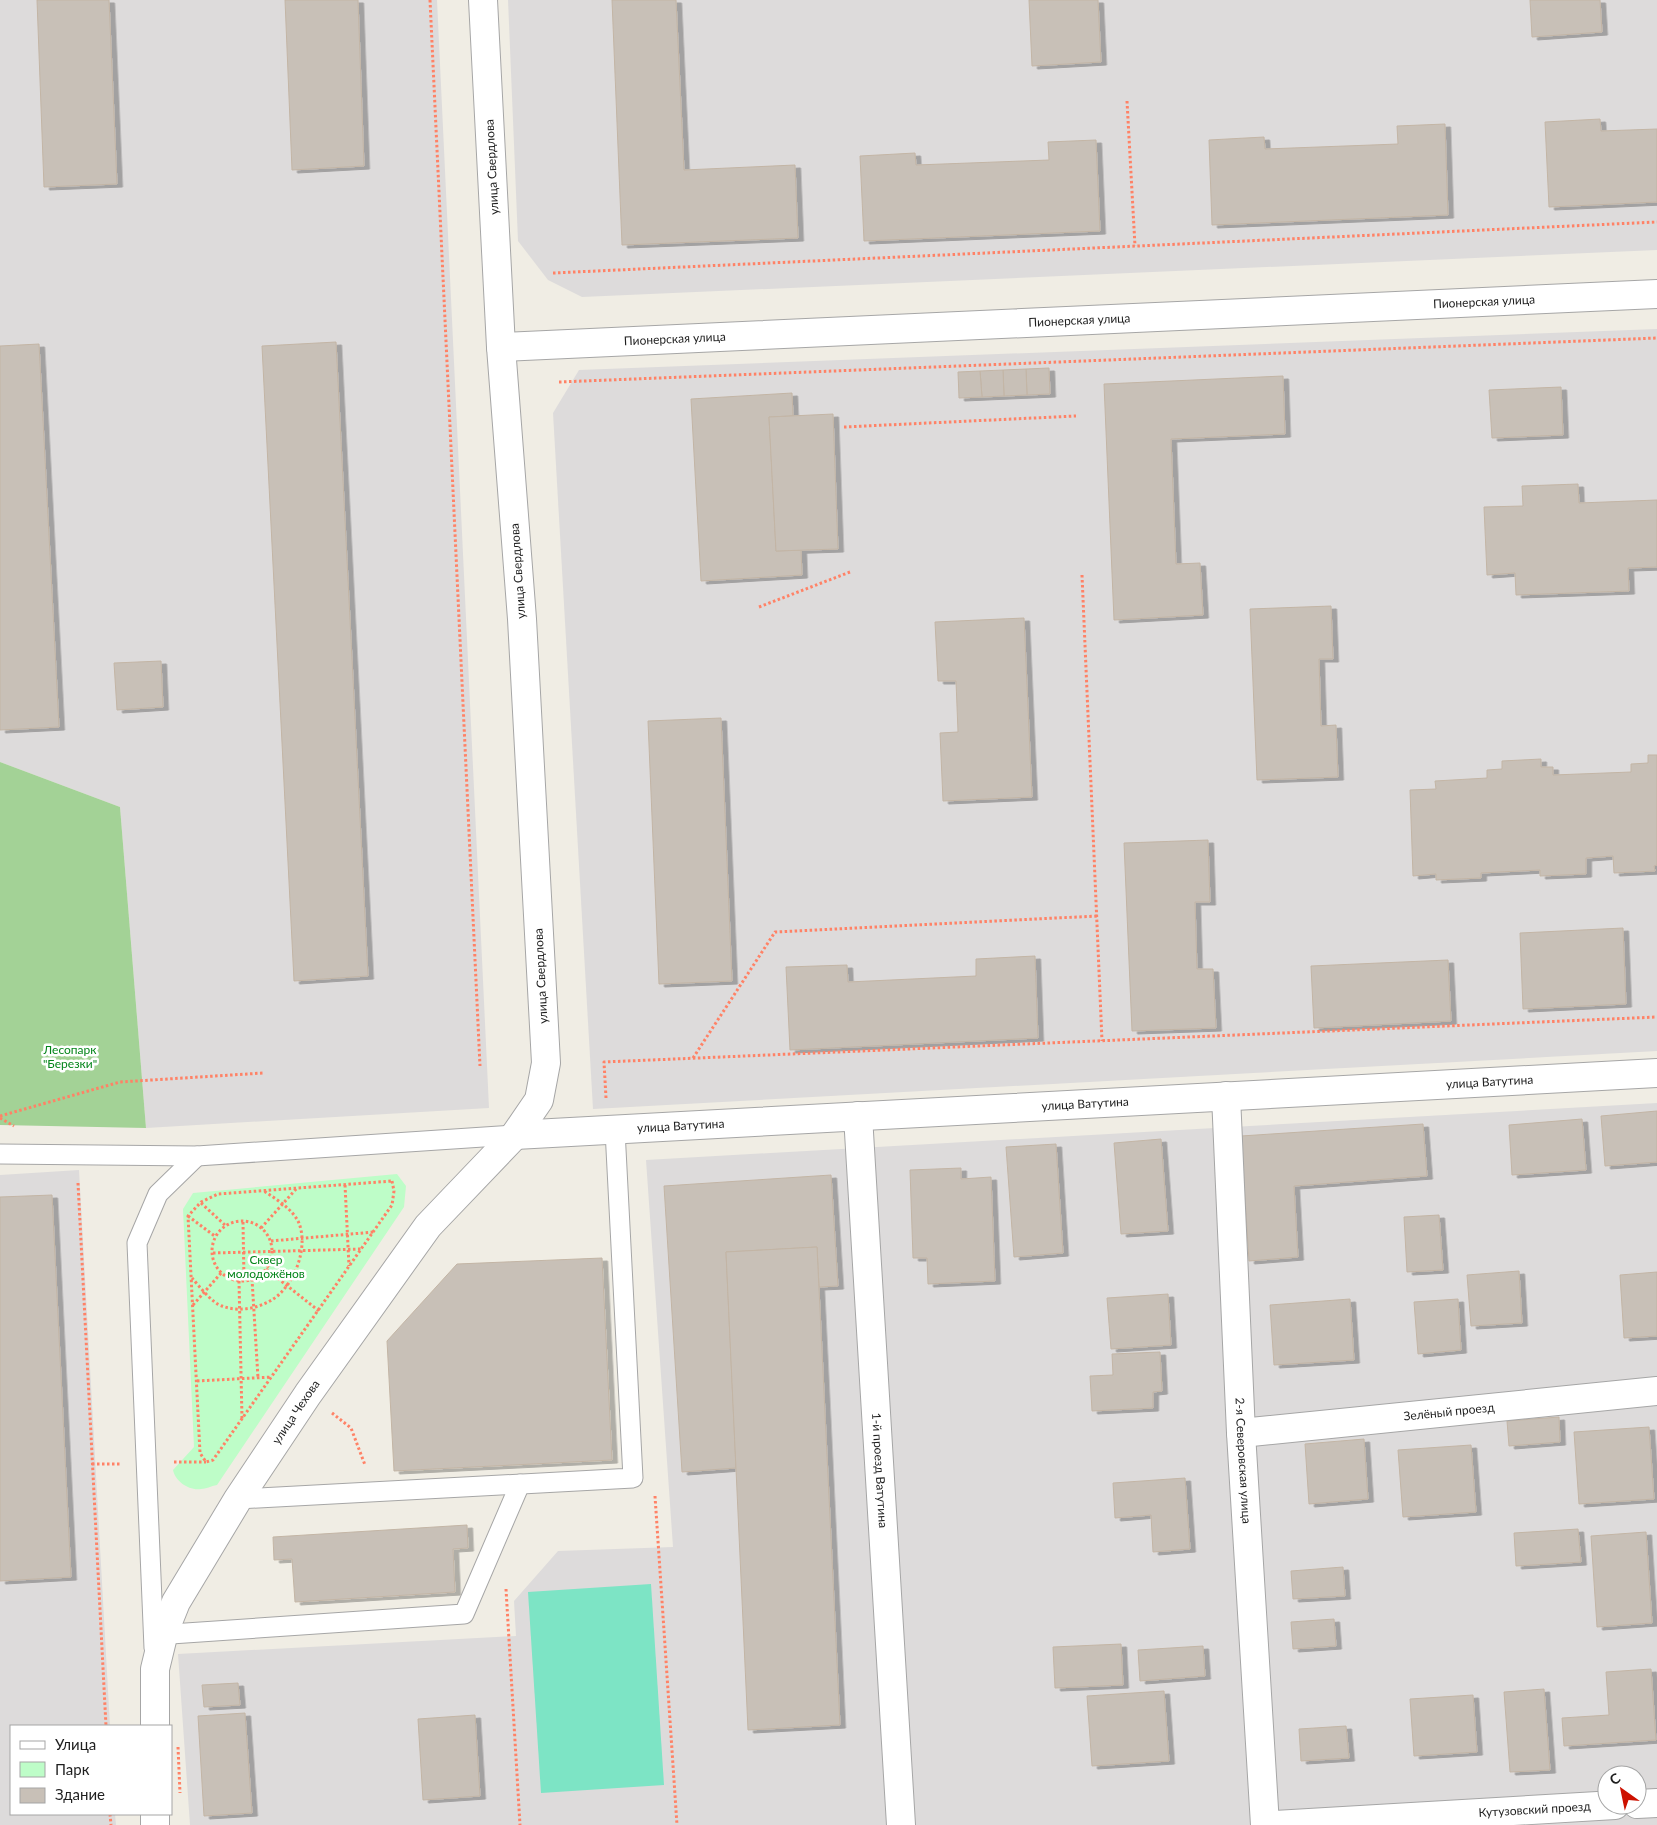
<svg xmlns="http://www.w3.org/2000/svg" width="1657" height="1825" viewBox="0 0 1657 1825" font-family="Lato,sans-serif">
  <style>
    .residential { fill: #dddbdb; fill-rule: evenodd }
    .forest { fill: #a3d296 }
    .park { fill: #befdc8 }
    .pitch { fill: #7de4c5 }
    .building { fill: #c8c0b7; stroke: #c3b5a5; filter: url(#shadow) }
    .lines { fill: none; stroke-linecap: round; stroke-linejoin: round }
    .service-casing { stroke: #a6a6a6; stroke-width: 21 }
    .minor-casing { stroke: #a6a6a6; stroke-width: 30 }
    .tertiary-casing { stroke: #a6a6a6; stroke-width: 30 }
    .path { stroke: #ff8266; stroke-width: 3; stroke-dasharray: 2.5 2.5; stroke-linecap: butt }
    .service { stroke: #fff; stroke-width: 19 }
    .minor { stroke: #fff; stroke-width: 28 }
    .tertiary { stroke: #fff; stroke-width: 28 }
    .labels { text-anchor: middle; stroke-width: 5; stroke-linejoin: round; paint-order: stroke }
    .street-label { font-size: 12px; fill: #1f1f1f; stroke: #fff }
    .park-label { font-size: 12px; fill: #04851a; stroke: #fff }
  </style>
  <defs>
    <filter id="shadow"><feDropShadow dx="5.5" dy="3" stdDeviation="0" flood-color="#0004"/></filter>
  </defs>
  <rect width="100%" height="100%" fill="#f0ede4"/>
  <g class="residential">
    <polygon points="0,0 437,0 489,1108 146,1128 120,807 0,762"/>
    <polygon points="508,0 1657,0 1657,250 582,297 548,280 518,241"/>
    <polygon points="1657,329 1657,1051 593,1109 553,413 579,370"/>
    <path d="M1657,1103V1825H190L178,1654L516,1636L514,1601L558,1551L673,1547L646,1160ZM1607,1775H1637V1805H1607Z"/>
    <polygon points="79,1170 110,1726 11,1726 11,1814 115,1814 116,1825 0,1825 0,1175"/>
  </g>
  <polygon class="forest" points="0,762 120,807 146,1128 0,1125"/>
  <path class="park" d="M397,1174L406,1186L404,1207L217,1485C211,1486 206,1489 201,1489C189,1491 175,1481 173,1470L194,1447L183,1209L193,1193Z"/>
  <polygon class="pitch" points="651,1584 664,1785 541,1793 528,1592"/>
  <g class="building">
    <polygon points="37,0 109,0 117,184 44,187"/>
    <polygon points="285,0 358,0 364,166 292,170"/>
    <polygon points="612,0 676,0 684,170 795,165 798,238 622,245"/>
    <polygon points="1029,0 1098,0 1101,62 1032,66"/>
    <polygon points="1530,0 1600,0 1602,32 1532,37"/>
    <polygon points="1600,119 1601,131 1657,129 1657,202 1549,207 1545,122"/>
    <polygon points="1445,124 1448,215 1212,225 1209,140 1264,137 1265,149 1398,144 1397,126"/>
    <polygon points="1096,140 1100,231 864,241 860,156 915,153 916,165 1049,160 1048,142"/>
    <polygon points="336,342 368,976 294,981 262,346"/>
    <polygon points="39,344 59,727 0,730 0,346"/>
    <polygon points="1049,368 1050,394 1027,395 1026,369"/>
    <polygon points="1026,369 1027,395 1004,396 1003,370"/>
    <polygon points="1003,370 1004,396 982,397 980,371"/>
    <polygon points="980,371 982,397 959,398 958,372"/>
    <polygon points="1283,376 1285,434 1171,439 1176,564 1200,563 1203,615 1114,620 1104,384"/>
    <polygon points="1561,387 1563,435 1492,438 1489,390"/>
    <polygon points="792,393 793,416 769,417 776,551 801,550 802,575 701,581 691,399"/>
    <polygon points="833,414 838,549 776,551 769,417"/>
    <polygon points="1578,484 1579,503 1657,500 1657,567 1628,568 1629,591 1516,595 1515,573 1487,575 1484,507 1523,506 1522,486"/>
    <polygon points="1331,606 1333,659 1319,659 1321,726 1336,725 1338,777 1257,780 1250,609"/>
    <polygon points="1024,618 1032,797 943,801 940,733 958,732 956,681 938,681 935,622"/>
    <polygon points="161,661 163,707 117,710 114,663"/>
    <polygon points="721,718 732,981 659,984 648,721"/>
    <polygon points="1648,755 1657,755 1657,865 1654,866 1655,871 1614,873 1613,856 1586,858 1586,874 1540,876 1540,870 1481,873 1481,878 1436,880 1436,874 1413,876 1410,790 1436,789 1435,781 1487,778 1487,770 1502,769 1502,761 1541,759 1541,767 1553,767 1553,775 1631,772 1631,764 1648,763"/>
    <polygon points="1208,840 1210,902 1195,902 1197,969 1213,969 1216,1028 1132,1031 1124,843"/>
    <polygon points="1623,928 1626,1004 1523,1009 1520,933"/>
    <polygon points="1035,956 1038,1038 790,1050 786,967 847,965 848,982 976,976 976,959"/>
    <polygon points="1448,960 1451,1021 1314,1028 1311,966"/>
    <polygon points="1657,1111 1657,1162 1605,1166 1601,1116"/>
    <polygon points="1582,1119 1586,1170 1512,1175 1509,1125"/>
    <polygon points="1423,1124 1427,1176 1294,1186 1298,1257 1249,1261 1241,1136"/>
    <polygon points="1161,1139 1168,1231 1121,1234 1114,1143"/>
    <polygon points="1056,1144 1063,1253 1014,1257 1006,1147"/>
    <polygon points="961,1168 961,1179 991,1177 995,1281 928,1284 927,1258 913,1258 910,1170"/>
    <polygon points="831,1175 838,1286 819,1287 817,1247 726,1252 736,1468 682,1472 664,1186"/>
    <polygon points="52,1195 71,1577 0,1581 0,1197"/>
    <polygon points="1439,1215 1443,1270 1407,1272 1404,1217"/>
    <polygon points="817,1247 840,1725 748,1730 726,1252"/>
    <polygon points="602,1258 612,1460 394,1471 387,1341 457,1264"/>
    <polygon points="1519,1271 1522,1323 1471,1326 1467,1275"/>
    <polygon points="1657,1272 1657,1336 1624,1338 1620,1275"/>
    <polygon points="1168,1294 1171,1345 1111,1349 1107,1298"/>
    <polygon points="1350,1299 1354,1360 1274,1365 1270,1305"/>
    <polygon points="1458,1299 1461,1350 1418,1354 1414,1302"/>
    <polygon points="1160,1352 1162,1391 1153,1392 1153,1408 1092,1411 1090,1376 1113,1375 1112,1354"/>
    <polygon points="1559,1417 1560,1442 1509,1446 1507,1421"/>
    <polygon points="1649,1427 1654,1499 1579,1504 1574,1432"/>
    <polygon points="1364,1439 1368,1499 1309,1504 1305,1444"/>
    <polygon points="1471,1445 1476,1512 1403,1517 1398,1450"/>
    <polygon points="1185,1478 1190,1549 1153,1552 1151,1515 1115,1518 1113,1483"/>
    <polygon points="467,1525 468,1548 453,1549 455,1592 295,1602 292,1559 274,1560 273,1537"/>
    <polygon points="1578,1529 1581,1562 1516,1566 1514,1533"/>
    <polygon points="1646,1532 1652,1623 1597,1627 1591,1536"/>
    <polygon points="1343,1567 1345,1596 1293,1599 1291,1571"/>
    <polygon points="1334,1619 1336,1646 1293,1649 1291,1622"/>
    <polygon points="1121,1644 1123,1685 1055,1688 1053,1647"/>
    <polygon points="1203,1646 1205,1676 1140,1681 1138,1650"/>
    <polygon points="1651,1669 1656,1740 1564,1746 1562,1718 1609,1715 1606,1672"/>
    <polygon points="238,1683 240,1705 204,1707 202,1685"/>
    <polygon points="1544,1689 1550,1770 1510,1772 1504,1692"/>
    <polygon points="1164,1691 1169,1761 1092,1766 1087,1696"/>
    <polygon points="1473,1695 1477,1752 1414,1756 1410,1699"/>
    <polygon points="245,1713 252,1813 204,1816 198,1716"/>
    <polygon points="475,1715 480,1796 423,1800 418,1719"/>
    <polygon points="1346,1726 1349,1758 1301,1761 1299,1729"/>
  </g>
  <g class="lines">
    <defs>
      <g id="service">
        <polyline points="0,1154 197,1156 515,1135"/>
        <polyline points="238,1499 633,1478 615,1130"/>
        <polyline points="164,1632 171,1634 464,1614 520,1484"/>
        <polyline points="154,1648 137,1243 158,1194 197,1156"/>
      </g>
      <g id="minor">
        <path id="s1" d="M1226,1096L1241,1433L1265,1825"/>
        <path id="s2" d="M858,1116L901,1825"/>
        <path id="s3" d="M515,1135L1657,1073"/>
        <path id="s4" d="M1241,1433L1657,1391"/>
        <polyline points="1637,1804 1657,1803"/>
        <path id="s5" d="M1275,1825L1615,1805"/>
      </g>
      <g id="tertiary">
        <path id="s6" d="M501,347L1657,294"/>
        <path id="s7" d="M155,1726V1669L164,1632L176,1602L238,1499L308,1394L428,1226L515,1135L539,1100L546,1063L522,619L501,347L483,0"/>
        <polyline points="155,1814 155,1825"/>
      </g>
    </defs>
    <use href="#service" class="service-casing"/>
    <use href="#minor" class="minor-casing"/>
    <use href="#tertiary" class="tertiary-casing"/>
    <g class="path">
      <polyline points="430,0 480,1066"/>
      <polyline points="1127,101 1135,246"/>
      <polyline points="553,273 1657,222"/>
      <polyline points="559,382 1657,338"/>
      <polyline points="844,427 1076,416"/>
      <polyline points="1082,575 1102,1041"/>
      <polyline points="759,607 850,572"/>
      <polyline points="693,1058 775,932 1097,916"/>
      <polyline points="606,1098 604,1062 1657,1017"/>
      <polyline points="0,1116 120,1082 263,1073"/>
      <polyline points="0,1118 14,1126"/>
      <polygon points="392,1181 394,1191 392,1205 213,1460 206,1462 200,1453 188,1216 201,1202 218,1194"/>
      <polyline points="78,1183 106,1726"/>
      <polyline points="345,1185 349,1266"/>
      <polyline points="201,1203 226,1226"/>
      <polyline points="188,1216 216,1237"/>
      <circle cx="242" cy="1251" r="30"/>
      <polyline points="243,1222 244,1280"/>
      <polyline points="261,1228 297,1188"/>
      <polyline points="271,1241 374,1232"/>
      <polyline points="213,1253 362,1249"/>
      <polyline points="266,1269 319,1311"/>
      <path d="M192,1278C199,1286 212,1303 222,1306C238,1312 255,1309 270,1301C294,1288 310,1246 298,1221C291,1208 276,1199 264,1191"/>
      <polyline points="252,1279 258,1378"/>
      <polyline points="239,1281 242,1419"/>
      <polyline points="193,1305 222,1272"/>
      <polyline points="197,1381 272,1377"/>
      <polyline points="332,1413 351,1428 365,1465"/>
      <polyline points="174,1462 206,1462"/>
      <polyline points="92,1464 120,1464"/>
      <polyline points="655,1496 677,1825"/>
      <polyline points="506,1589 520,1825"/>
      <polyline points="178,1747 180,1793"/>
      <polyline points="110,1814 111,1825"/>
    </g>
    <use href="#service" class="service"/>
    <use href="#minor" class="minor"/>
    <use href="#tertiary" class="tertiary"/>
  </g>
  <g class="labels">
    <g class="street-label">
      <text transform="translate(492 167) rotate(-93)" y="4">улица Свердлова</text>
      <text dy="4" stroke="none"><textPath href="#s6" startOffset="984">Пионерская улица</textPath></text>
      <text dy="4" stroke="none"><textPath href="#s6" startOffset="579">Пионерская улица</textPath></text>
      <text dy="4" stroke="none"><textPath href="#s6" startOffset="174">Пионерская улица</textPath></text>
      <text transform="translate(518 571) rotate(-94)" y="4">улица Свердлова</text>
      <text transform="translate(541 976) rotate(-93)" y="4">улица Свердлова</text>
      <text dy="4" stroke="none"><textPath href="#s3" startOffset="976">улица Ватутина</textPath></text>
      <text dy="4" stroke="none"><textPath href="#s3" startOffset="571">улица Ватутина</textPath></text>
      <text dy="4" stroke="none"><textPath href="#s3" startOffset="166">улица Ватутина</textPath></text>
      <text dy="4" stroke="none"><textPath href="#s7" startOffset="352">улица Чехова</textPath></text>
      <text dy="4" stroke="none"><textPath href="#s4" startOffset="209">Зелёный проезд</textPath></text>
      <text dy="4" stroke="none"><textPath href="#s1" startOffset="365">2-я Северовская улица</textPath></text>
      <text dy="4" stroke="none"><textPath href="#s2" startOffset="355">1-й проезд Ватутина</textPath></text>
      <text dy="4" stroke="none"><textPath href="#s5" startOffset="260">Кутузовский проезд</textPath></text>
    </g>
    <g class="park-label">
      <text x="70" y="1054">Лесопарк<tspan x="70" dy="14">"Березки"</tspan></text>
      <text x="266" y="1264">Сквер<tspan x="266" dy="14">молодожёнов</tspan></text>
    </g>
  </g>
  <rect x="10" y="1725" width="162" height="90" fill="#ffffff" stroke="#a5a5a5"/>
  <rect x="20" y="1741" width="25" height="8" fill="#ffffff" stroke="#a5a5a5"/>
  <text x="55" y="1750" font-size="15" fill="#1f1f1f">Улица</text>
  <rect x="20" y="1762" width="25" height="15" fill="#befdc8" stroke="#a5a5a5"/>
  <text x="55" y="1775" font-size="15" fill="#1f1f1f">Парк</text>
  <rect x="20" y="1788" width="25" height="15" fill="#c8c0b7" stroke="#a5a5a5"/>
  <text x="55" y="1800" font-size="15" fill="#1f1f1f">Здание</text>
  <g transform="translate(1622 1790) rotate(327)"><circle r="24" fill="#ffffff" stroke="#a5a5a5"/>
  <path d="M0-4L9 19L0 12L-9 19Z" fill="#cd1100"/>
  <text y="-8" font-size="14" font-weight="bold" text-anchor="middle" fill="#1f1f1f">С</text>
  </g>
</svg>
